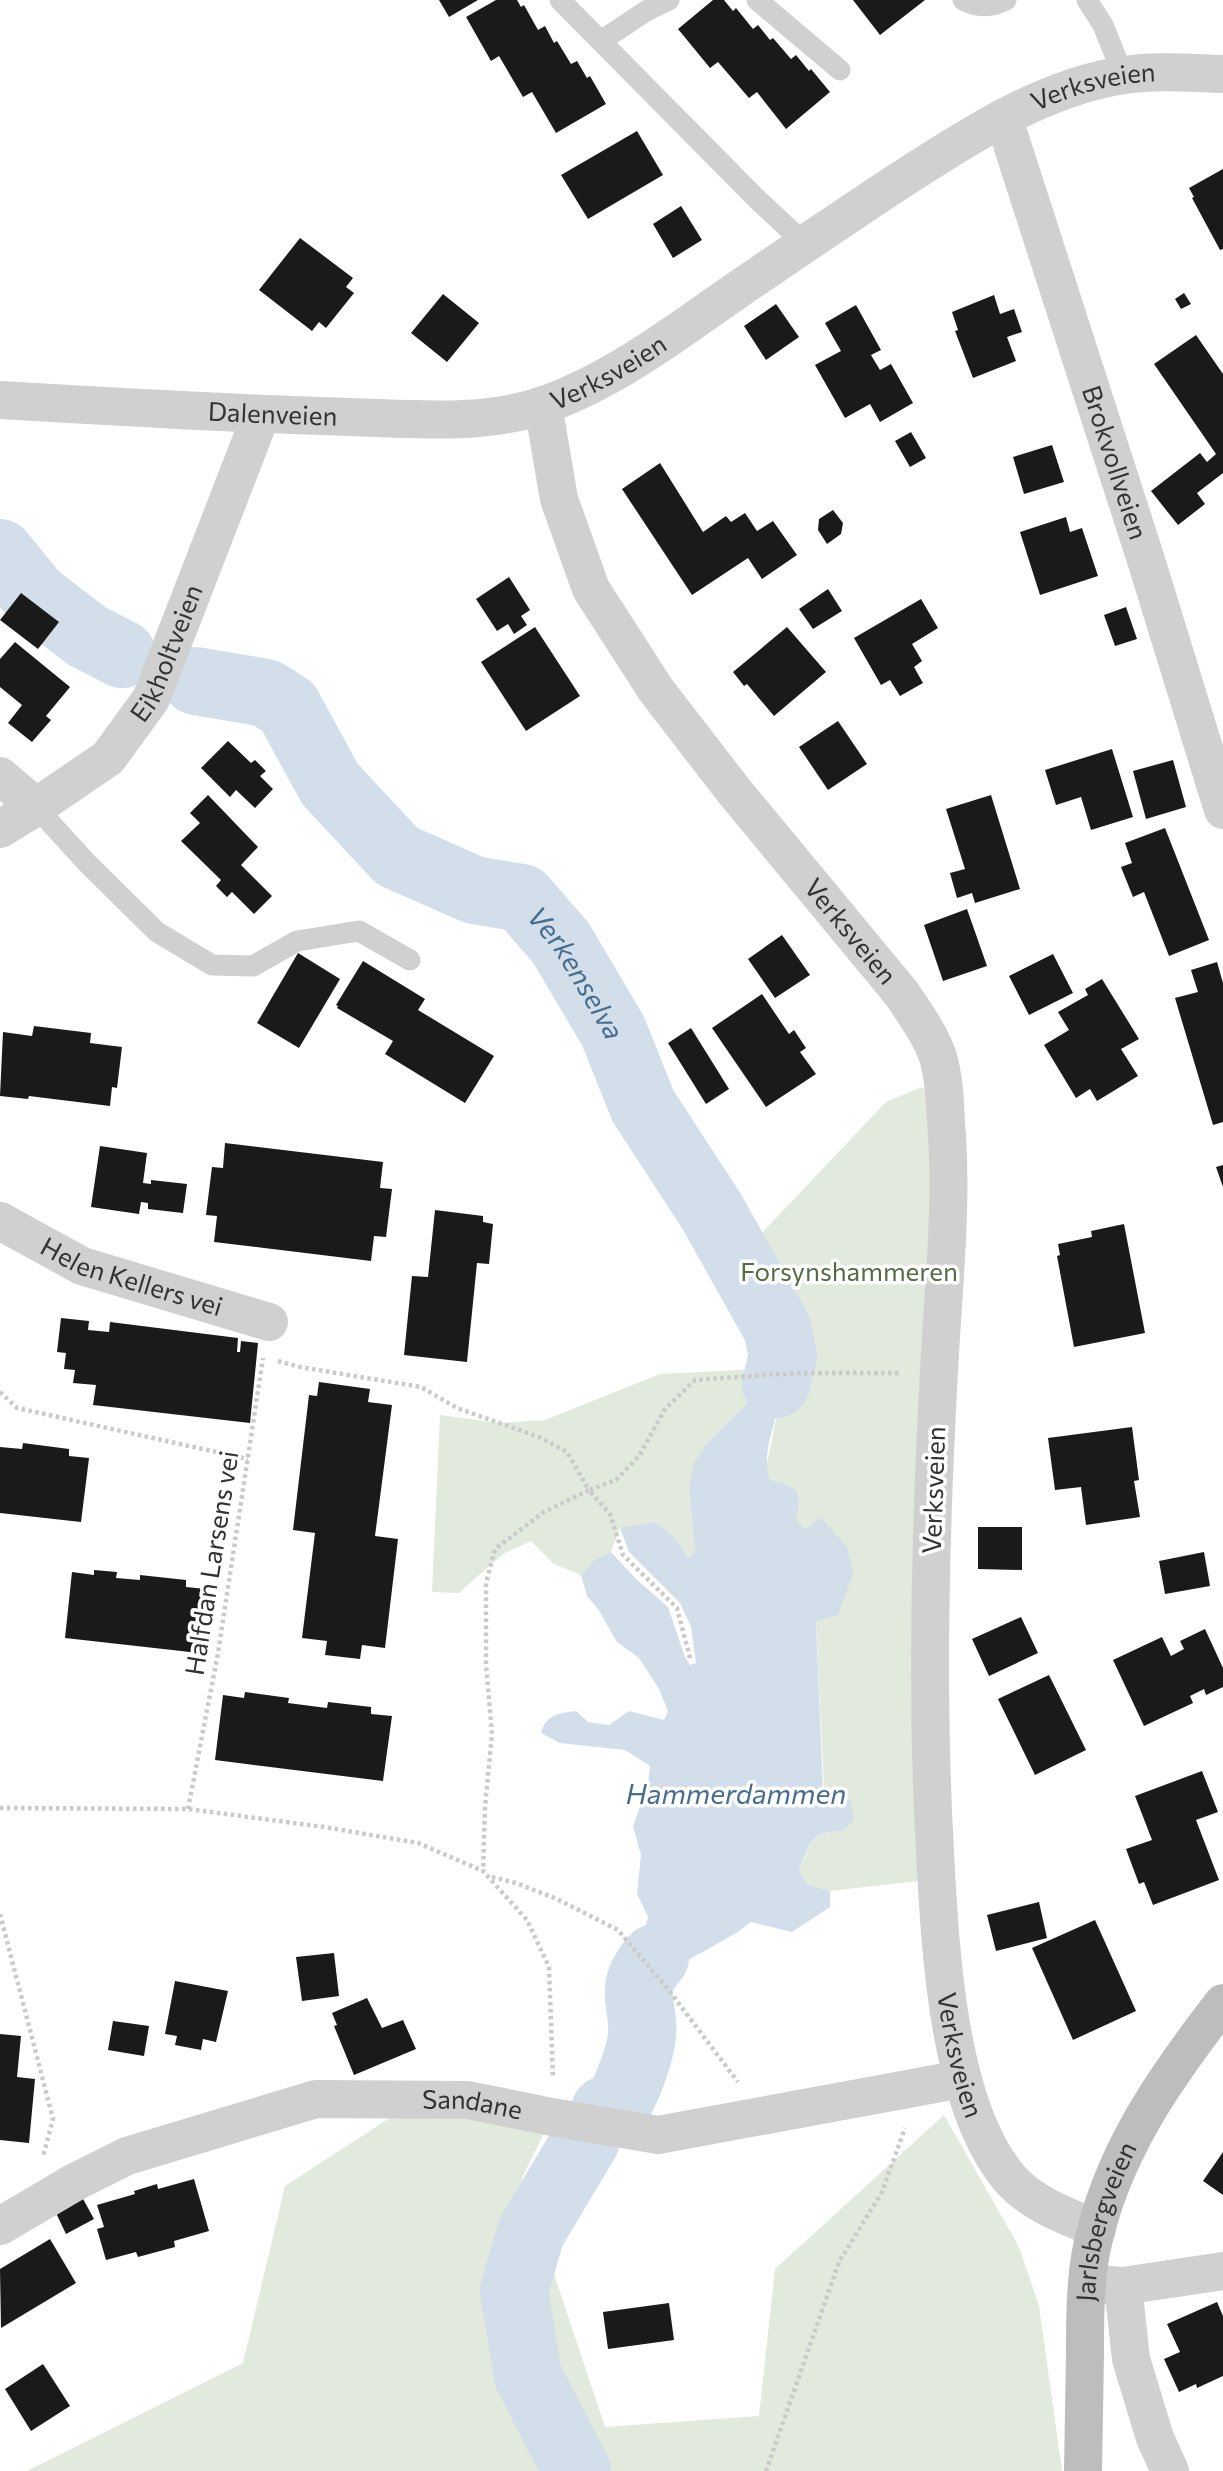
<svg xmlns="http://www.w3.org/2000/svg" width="1223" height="2471" viewBox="0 0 1223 2471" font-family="Commissioner,sans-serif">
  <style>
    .green { fill: #e2e9dd }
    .water { fill: #d2dfeb }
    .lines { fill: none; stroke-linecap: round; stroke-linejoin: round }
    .river { stroke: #d2dfeb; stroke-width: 68 }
    .building { fill: #1a1a1a }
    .path { stroke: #cacaca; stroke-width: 4.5; stroke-dasharray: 3.5 3.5; stroke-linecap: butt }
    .lane { stroke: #d0d0d0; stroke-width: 21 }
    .street { stroke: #d0d0d0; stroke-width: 38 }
    .secondary { stroke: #bdbdbd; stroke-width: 38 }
    .labels { text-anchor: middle; stroke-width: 7; stroke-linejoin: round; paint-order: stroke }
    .street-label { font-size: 26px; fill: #333; stroke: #fff }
    .park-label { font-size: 26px; fill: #536c43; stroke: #fff }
    .water-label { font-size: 28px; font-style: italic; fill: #476d8f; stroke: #fff }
  </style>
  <rect width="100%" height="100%" fill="#fff"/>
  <g class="green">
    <path d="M922,1087L942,1104L936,1879L830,1891L807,1884L799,1871C810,1844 810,1831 843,1831L851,1800L824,1790L816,1621L838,1614L821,1517L805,1529L797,1521L799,1499L785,1484L770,1481L766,1468L783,1386L776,1384L783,1356L777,1328L738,1258L886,1102Z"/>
    <polygon points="760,1369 768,1383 733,1420 689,1489 695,1553 688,1559 676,1539 620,1528 611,1552 595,1559 581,1575 554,1564 531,1541 503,1554 459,1593 432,1592 440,1415 499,1423 545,1420 660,1374"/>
    <polygon points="419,2099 552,2117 522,2178 605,2427 759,2416 775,2269 944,2115 1019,2247 1039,2306 1062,2471 27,2471 243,2363 285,2186"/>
  </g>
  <path class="water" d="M768,1383L783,1386C780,1417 759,1450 770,1480L785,1484L796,1490L799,1499L797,1521L805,1529L821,1517L847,1547L853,1573L838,1615L816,1622L823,1789L851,1800L854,1820L843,1831C810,1831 810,1843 799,1870L807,1884L830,1891V1907L792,1932L751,1922L738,1932L667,1972L642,1942L648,1917L637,1894L641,1855L633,1826L648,1785L650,1766L625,1750L560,1743L541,1733C546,1715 559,1713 576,1711L588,1722L609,1725L629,1711L664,1720L668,1711L659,1689L639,1658L617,1642L598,1609L587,1596L581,1575L595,1559L611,1552L636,1579L668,1607L685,1657L690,1665L696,1663L691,1627L680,1603L629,1552L620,1528L655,1522L676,1539L688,1558L695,1553L689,1489L694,1463L705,1446Z"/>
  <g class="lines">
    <g class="river">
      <polyline points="0,553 35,596 87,636 122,654"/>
      <path id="s1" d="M196,681L266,693L288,707L330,784L397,856L474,890L522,898L561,943L613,1031L643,1106L712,1212L777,1328L783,1356L776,1384"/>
      <path d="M605,2110L618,2105C628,2085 637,2064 641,2042C648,2007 624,1992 655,1958"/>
      <polyline points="577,2471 528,2376 514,2291 531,2232 586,2140"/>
    </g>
  </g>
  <g class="building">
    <polygon points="439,0 478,0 449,17"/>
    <polygon points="496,0 517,0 521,7 524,5 538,30 545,26 554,43 557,41 571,64 577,61 587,78 590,76 606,104 556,133 532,92 523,97 499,56 491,61 466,17"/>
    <polygon points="713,0 724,0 733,11 736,8 753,29 758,25 770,40 773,38 791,59 796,55 809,71 811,69 830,92 786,129 757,92 749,98 718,62 710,68 678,29"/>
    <polygon points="853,0 925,0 880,35"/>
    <polygon points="637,131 663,175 588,219 561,175"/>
    <polygon points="1223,169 1223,249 1220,250 1192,198 1194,197 1189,188"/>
    <polygon points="681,206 702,240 673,258 653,224"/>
    <polygon points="300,238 353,278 346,287 354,293 326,328 319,322 312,331 259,290"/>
    <polygon points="1184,293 1191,304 1181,309 1175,299"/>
    <polygon points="443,294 479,323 447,362 411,333"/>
    <polygon points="994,295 1000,314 1014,309 1022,332 1007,337 1016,361 973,378 955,331 958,330 952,312"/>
    <polygon points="776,304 799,337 766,360 744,326"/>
    <polygon points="856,305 881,350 871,355 880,370 891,364 913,403 880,422 870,404 845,418 815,365 841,351 825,323"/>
    <polygon points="1196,335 1223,374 1223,473 1197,493 1205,504 1178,525 1151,491 1200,453 1207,462 1216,454 1154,364"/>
    <polygon points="911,432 926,458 910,467 895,441"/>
    <polygon points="1052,445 1064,482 1024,494 1013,457"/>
    <polygon points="660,463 703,532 726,516 731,522 745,513 757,531 773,521 797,555 762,579 748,558 692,595 622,489"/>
    <polygon points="833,510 843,523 841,534 827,544 818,530 819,519"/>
    <polygon points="1066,517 1070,532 1082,528 1098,576 1040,595 1020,532"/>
    <polygon points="509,577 530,610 521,616 527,625 514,634 508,624 497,631 476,599"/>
    <polygon points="828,589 842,611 813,629 799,609"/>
    <polygon points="21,593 59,622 38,649 0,620"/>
    <polygon points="921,599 938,628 912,644 922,661 914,667 923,683 900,696 890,680 881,685 854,638"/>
    <polygon points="1126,607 1137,639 1115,646 1104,615"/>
    <polygon points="535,627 580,696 526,731 481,662"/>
    <polygon points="787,627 826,672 774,716 747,684 744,686 733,672"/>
    <polygon points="15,642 70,687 46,716 51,720 32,742 8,723 22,705 0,687 0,659"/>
    <polygon points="838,721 867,764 828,790 799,747"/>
    <polygon points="228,741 251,763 255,760 266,771 260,776 273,789 255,808 236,790 230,797 201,768"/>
    <polygon points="1112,749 1133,817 1091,830 1081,797 1056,805 1045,770"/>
    <polygon points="1173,760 1186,807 1146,819 1133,771"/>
    <polygon points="208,795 258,847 241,865 272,896 254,914 232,892 227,897 216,886 221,880 181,841 200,823 190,813"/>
    <polygon points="991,795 1020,889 975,903 972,893 957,898 950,873 965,869 946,809"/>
    <polygon points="1165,828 1209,940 1169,956 1144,892 1133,897 1121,867 1132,863 1125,843"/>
    <polygon points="967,909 987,966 943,981 924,925"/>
    <polygon points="782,935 810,975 775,998 748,959"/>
    <polygon points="298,953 340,979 299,1048 257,1023"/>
    <polygon points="1053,954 1073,993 1029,1015 1009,976"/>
    <polygon points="363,961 425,999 418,1010 494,1056 465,1103 385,1054 393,1041 337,1008 338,1006 336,1005"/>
    <polygon points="1217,962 1223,983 1223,1122 1213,1125 1175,998 1198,992 1191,970"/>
    <polygon points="1102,979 1139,1039 1121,1049 1138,1076 1097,1101 1090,1089 1076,1098 1044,1045 1069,1030 1058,1012 1088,995 1085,989"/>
    <polygon points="762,994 789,1034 794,1030 806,1048 800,1052 816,1074 766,1107 712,1028"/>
    <polygon points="34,1026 91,1033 90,1043 122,1047 117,1088 112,1087 110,1106 29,1096 28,1099 0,1096 3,1032 32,1036"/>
    <polygon points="691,1028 729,1089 706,1104 668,1043"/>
    <polygon points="225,1143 383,1162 380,1188 392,1189 386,1237 374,1236 371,1261 214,1242 217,1216 206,1215 212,1167 223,1168"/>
    <polygon points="100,1146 147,1153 143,1183 151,1184 151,1180 187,1184 183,1213 148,1209 148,1203 141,1202 139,1214 91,1207"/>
    <polygon points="1223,1165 1223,1187 1216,1167"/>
    <polygon points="435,1210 483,1216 483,1222 493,1224 489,1264 477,1263 467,1362 404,1355 412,1276 428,1277"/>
    <polygon points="1124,1224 1145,1333 1074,1347 1057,1256 1060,1255 1058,1244 1092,1237 1091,1231"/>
    <polygon points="61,1318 89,1321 88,1330 109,1332 110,1322 238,1338 237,1352 240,1352 241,1341 258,1343 250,1423 93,1405 96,1385 73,1383 75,1370 64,1369 66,1353 57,1352"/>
    <polygon points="319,1382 370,1389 368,1402 392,1405 375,1536 398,1539 385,1648 362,1645 360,1659 325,1655 327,1641 302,1638 315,1533 293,1530 309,1395 317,1396"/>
    <polygon points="1132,1427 1139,1480 1134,1481 1140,1517 1086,1525 1081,1487 1055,1490 1048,1438"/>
    <polygon points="23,1443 69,1449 69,1456 89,1458 81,1522 0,1513 0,1447 22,1449"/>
    <polygon points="978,1527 1022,1527 1022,1570 978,1569"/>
    <polygon points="1204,1552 1210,1586 1165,1594 1159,1561"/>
    <polygon points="94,1570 117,1572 116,1578 140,1580 140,1575 186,1580 186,1587 206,1589 199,1653 65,1638 72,1572 94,1575"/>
    <polygon points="1021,1617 1038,1653 989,1676 972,1639"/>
    <polygon points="1205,1629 1223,1668 1223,1687 1206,1695 1204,1689 1190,1696 1193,1703 1144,1726 1113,1660 1162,1637 1171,1656 1184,1649 1180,1641"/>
    <polygon points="1049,1675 1086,1750 1035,1775 998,1699"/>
    <polygon points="245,1692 289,1698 288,1703 327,1708 328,1702 371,1707 371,1714 392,1716 383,1781 215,1760 223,1695 244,1698"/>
    <polygon points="1202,1771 1218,1812 1196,1820 1219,1880 1153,1905 1144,1882 1139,1884 1126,1849 1152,1840 1135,1796"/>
    <polygon points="1039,1902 1047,1938 996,1951 987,1915"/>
    <polygon points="1095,1920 1136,2011 1073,2040 1032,1948"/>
    <polygon points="334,1953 339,1996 302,2001 296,1957"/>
    <polygon points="175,1981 228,1991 216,2042 203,2039 201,2050 175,2045 177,2036 165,2034"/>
    <polygon points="367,1998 382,2028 403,2020 416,2049 354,2075 334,2026 337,2025 332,2013"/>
    <polygon points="113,2021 149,2026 144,2056 108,2050"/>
    <polygon points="0,2034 21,2036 17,2077 35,2079 29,2143 0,2140"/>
    <polygon points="1223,2152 1223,2195 1203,2181"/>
    <polygon points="194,2179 209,2231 174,2241 175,2247 138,2257 136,2252 106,2260 97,2229 104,2227 97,2205 135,2194 134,2191 157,2184 158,2189"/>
    <polygon points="82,2197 94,2219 66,2234 55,2211"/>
    <polygon points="50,2239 76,2283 1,2328 0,2269"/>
    <polygon points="1217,2302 1223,2316 1223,2376 1197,2388 1196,2384 1179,2392 1164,2359 1180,2352 1167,2324"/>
    <polygon points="669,2303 674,2340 608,2349 603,2312"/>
    <polygon points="43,2364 70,2406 31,2431 5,2389"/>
  </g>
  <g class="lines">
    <g class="path">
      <polyline points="278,1361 300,1367 421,1387 457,1408 539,1437 567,1452 589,1490 544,1512 495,1549 486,1583 486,1664 492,1734 485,1807 483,1871"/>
      <polyline points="0,1392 17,1408 248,1459"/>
      <polyline points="690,1658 677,1608 623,1555 610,1514 589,1490 616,1480 639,1456 665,1409 695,1380 796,1373 901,1373"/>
      <polyline points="0,1808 188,1809 324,1827 418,1843 483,1871 527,1920 549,1967 553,2078"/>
      <polyline points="188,1809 218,1653 263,1358"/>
      <polyline points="492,1877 516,1883 557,1899 618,1930 667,1988 738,2082"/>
      <polyline points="0,1914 53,2119 43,2157"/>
      <polyline points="766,2471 839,2262 882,2192 905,2128"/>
    </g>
    <g class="lane">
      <polyline points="560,0 759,201 804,243"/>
      <polyline points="757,0 840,70"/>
      <path d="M963,0C978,8 991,8 1006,0"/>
      <polyline points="1087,0 1103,25 1123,75"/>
      <polyline points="601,41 646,11 669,0"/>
      <polyline points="36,807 87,863 157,932 212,965 253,966 297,941 359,931 410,960"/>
    </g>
    <g class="street">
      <path id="s2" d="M1001,119L1010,138L1146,560L1223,810"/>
      <path id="s3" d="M0,400C117,407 233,414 350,417C415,419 485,426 547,404C610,381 668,339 723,300C779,261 836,223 893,185C963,140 1039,88 1124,75C1157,70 1190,73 1223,74"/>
      <path id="s4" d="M543,405L559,499L591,589L656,690L734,791L902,994C915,1014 930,1034 938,1057C944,1077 945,1101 946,1122C953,1205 943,1289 939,1372C930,1532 926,1692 935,1852C940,1945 947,2109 1012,2181C1034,2205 1067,2216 1097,2229"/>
      <path id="s5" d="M0,776L36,807L108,758L151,699L261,415"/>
      <polyline points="0,829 36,807"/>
      <path id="s6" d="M0,1221L82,1266L269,1322"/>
      <path id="s7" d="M0,2226L75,2182L127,2156L316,2099L468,2100L552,2117L658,2135L962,2079"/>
      <polyline points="1097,2284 1123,2286 1223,2271"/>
      <polyline points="1123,2286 1131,2359 1155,2438 1170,2471"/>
    </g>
    <path class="secondary" id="s8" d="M1083,2471C1084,2432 1084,2392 1085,2353C1085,2320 1085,2285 1091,2252C1110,2156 1164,2079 1223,2003"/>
  </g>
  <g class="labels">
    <g class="street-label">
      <text dy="9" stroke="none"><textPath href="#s3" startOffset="1185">Verksveien</textPath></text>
      <text dy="9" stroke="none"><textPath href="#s3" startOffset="618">Verksveien</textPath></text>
      <text dy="9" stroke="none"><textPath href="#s3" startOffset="273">Dalenveien</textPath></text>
      <text dy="9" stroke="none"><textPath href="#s2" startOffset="362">Brokvollveien</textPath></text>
      <text dy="9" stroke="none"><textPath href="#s5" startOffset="256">Eikholtveien</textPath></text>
      <text dy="9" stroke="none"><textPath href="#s4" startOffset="621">Verksveien</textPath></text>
      <text dy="9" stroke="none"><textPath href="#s6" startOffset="144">Helen Kellers vei</textPath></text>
      <text transform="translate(934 1490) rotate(-88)" y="9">Verksveien</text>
      <text transform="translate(212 1563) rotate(-81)" y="9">Halfdan Larsens vei</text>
      <text dy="9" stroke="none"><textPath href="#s4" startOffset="1776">Verksveien</textPath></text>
      <text dy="9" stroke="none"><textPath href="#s7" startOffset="499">Sandane</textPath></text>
      <text dy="9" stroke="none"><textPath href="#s8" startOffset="252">Jarlsbergveien</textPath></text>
    </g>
    <g class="park-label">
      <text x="849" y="1281">Forsynshammeren</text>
    </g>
    <g class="water-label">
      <text dy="10" stroke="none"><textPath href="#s1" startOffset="509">Verkenselva</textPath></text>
      <text x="736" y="1804">Hammerdammen</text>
    </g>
  </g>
</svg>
